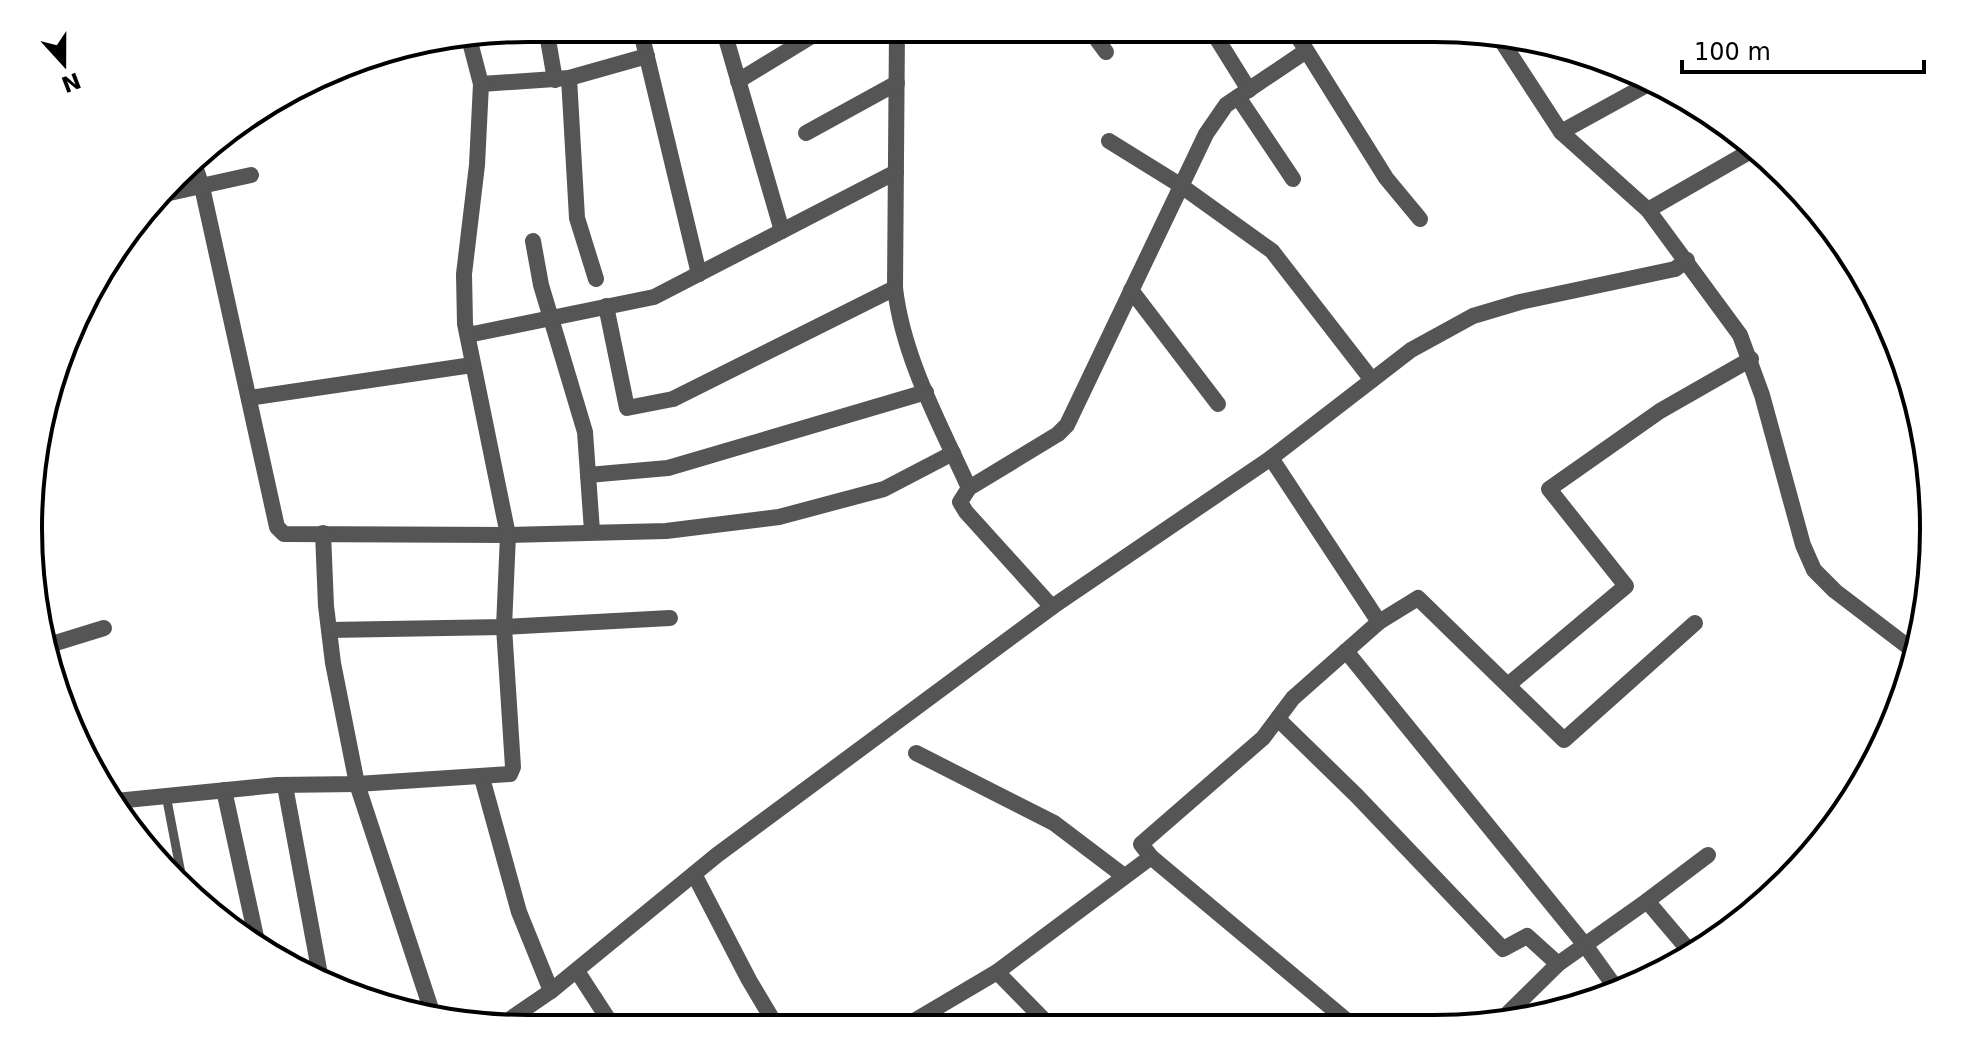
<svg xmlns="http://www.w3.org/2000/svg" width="1962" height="1057" viewBox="0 0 1962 1057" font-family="'DejaVu Sans',sans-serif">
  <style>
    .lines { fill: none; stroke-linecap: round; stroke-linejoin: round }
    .lane { stroke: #555; stroke-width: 9 }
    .street { stroke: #555; stroke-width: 16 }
    .rim { fill: none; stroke: #000; stroke-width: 4 }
  </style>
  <rect width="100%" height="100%" fill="#fff"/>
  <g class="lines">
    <polyline class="lane" points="166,795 183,884"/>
    <g class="street">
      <polyline points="546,28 555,80"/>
      <polyline points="640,28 699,274"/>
      <polyline points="723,28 782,231"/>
      <path d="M897,28L895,288C903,358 940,424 969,488"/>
      <polyline points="1089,29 1106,52"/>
      <polyline points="1211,29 1249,90"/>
      <polyline points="1293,29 1386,178 1420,219"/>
      <polyline points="1497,34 1561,132 1648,210 1740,335 1762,395 1803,545 1814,570 1835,591 1911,649"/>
      <polyline points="569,78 577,218 596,279"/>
      <polyline points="738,81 825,28"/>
      <polyline points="481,84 569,78 647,56"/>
      <polyline points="1238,97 1293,179"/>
      <polyline points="1561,132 1652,82"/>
      <polyline points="806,133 897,83"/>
      <polyline points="1109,141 1180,185 1272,251 1372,380"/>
      <polyline points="194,163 202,187 277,527 284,534 508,535 666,531 779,517 884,489 953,453"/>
      <polyline points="165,194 251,175"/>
      <polyline points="1648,210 1749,152"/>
      <polyline points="533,241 541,285 585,432 592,531"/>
      <polyline points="1131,290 1218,404"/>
      <polyline points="606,306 627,408 673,399 895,288"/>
      <polyline points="468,335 654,297 896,172"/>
      <polyline points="249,398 472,365"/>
      <polyline points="1271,458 1379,622 1293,698 1263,738 1141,844 1151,857 1352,1025"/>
      <polyline points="588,475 668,468 926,392"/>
      <polyline points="323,533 326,606 333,663 357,784 434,1018"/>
      <polyline points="1052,607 966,512 960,502 969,488 1058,434 1067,425 1206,134 1226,105 1306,51"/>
      <polyline points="1379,622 1418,598 1564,740 1695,623"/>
      <polyline points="329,630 504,627 670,618"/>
      <polyline points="49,645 104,628"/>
      <polyline points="1346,651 1585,945 1618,991"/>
      <polyline points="1508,685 1626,586 1549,489 1660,411 1751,359"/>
      <polyline points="1278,719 1357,796 1503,949 1527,936 1558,964"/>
      <polyline points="916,753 1054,823 1124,876"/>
      <polyline points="482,778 519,912 551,991"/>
      <polyline points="285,786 321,980"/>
      <polyline points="224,790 258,946"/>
      <polyline points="116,801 277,785 357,784 510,774 513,767 504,627 508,535 465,324 464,274 477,165 481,84 469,38"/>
      <polyline points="694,874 749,980 777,1027"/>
      <polyline points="1647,901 1692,954"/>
      <polyline points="577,971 614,1028"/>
      <polyline points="997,972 1050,1026"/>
      <polyline points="1496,1025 1558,964 1647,901 1708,855"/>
      <polyline points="904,1027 997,972 1151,857"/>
      <polyline points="497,1028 551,991 717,855 1052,607 1271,458 1411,350 1473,316 1520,302 1675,269 1687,260"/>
    </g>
  </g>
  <path d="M0 0H1962V1057H0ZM528 42H1434A486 486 0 0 1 1920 528V529A486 486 0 0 1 1434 1015H528A486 486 0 0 1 42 529V528A486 486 0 0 1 528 42Z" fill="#fff" fill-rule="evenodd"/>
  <path class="rim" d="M528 42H1434A486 486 0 0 1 1920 528V529A486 486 0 0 1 1434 1015H528A486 486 0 0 1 42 529V528A486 486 0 0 1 528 42Z"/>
  <g transform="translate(64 64) rotate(159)" stroke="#ffffff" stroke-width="6" paint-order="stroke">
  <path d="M0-6L14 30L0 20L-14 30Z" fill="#000000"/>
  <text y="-12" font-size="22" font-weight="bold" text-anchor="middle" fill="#000000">N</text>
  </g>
  <path d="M1682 60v12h242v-12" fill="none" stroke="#000000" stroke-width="4"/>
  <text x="1694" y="60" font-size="24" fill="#000000" stroke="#ffffff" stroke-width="6" paint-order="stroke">100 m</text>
</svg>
